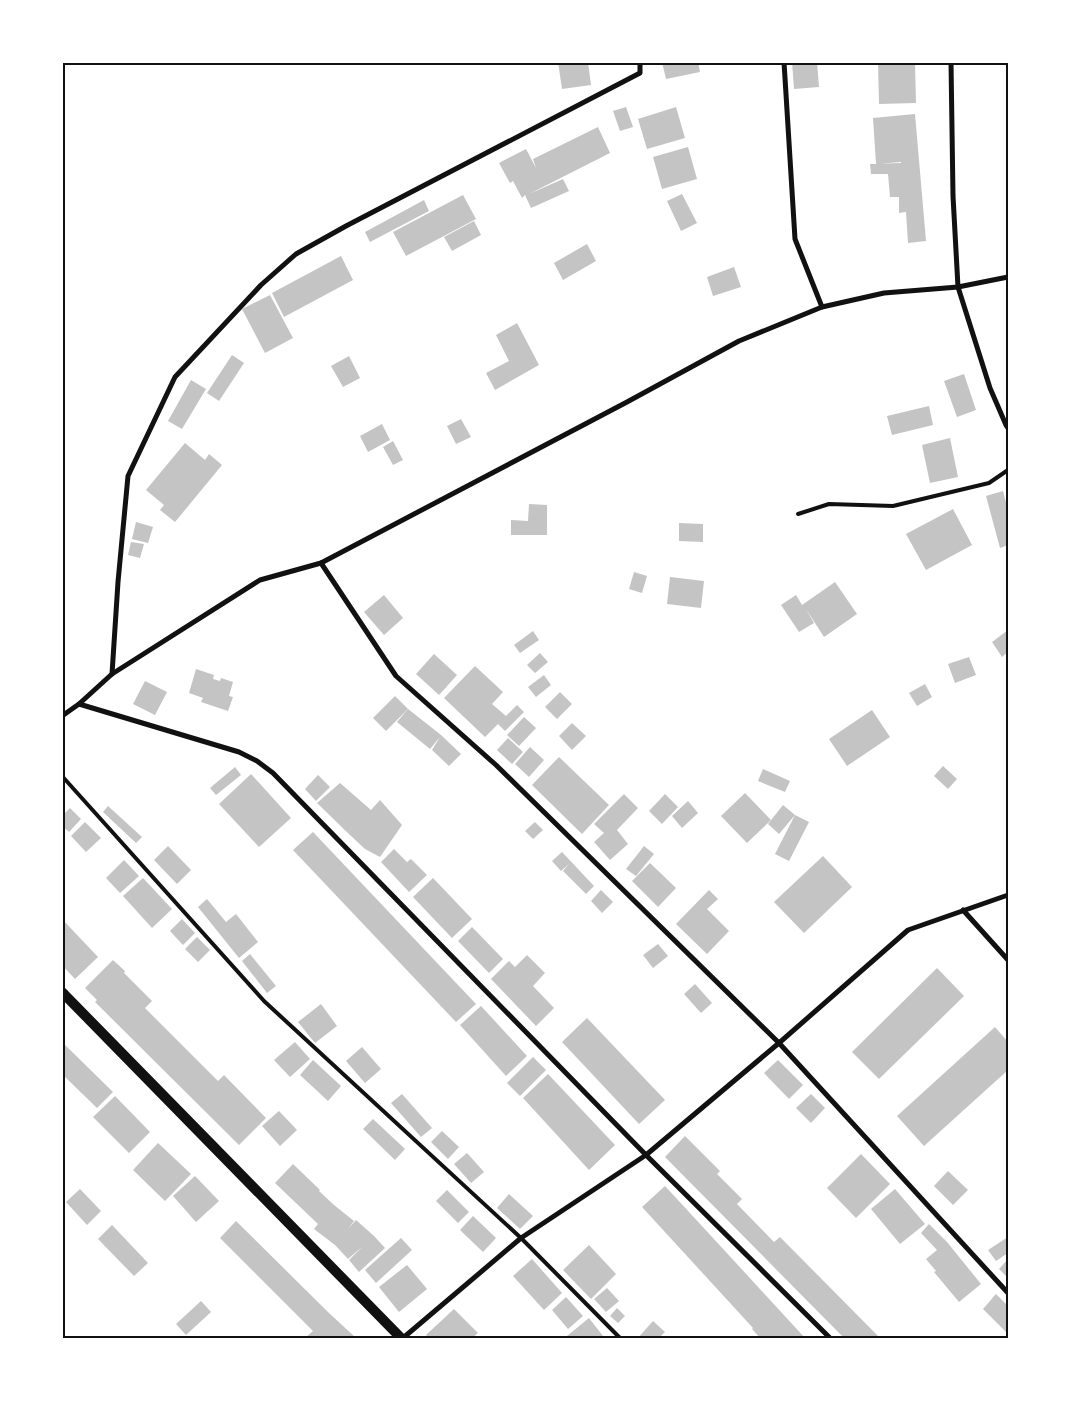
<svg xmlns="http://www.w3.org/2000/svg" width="1071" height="1401" viewBox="0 0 1071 1401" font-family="Jost,sans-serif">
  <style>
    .building { fill: #c4c4c4 }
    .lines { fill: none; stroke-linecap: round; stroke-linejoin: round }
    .service { stroke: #111; stroke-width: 4 }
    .minor { stroke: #111; stroke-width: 5 }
    .secondary { stroke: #111; stroke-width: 10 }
    .neatline { fill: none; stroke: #111; stroke-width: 2 }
  </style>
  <rect width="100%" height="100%" fill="#fff"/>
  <g class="building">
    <polygon points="558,62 588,62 591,85 562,89"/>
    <polygon points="662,62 698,62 700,72 666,79"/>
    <polygon points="792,62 817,62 819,87 794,89"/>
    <polygon points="878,62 915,62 916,103 879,104"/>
    <polygon points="626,107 633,127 620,131 613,111"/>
    <polygon points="676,107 685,138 647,149 638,119"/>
    <polygon points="915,114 926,241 908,243 906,212 899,213 899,197 890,197 888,174 871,174 870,164 901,163 901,162 876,164 873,118"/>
    <polygon points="598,127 610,153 529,194 563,179 569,191 531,208 525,195 522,198 513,181 510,183 499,163 526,149 536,168 533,159"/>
    <polygon points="688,147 697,179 662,189 653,157"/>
    <polygon points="682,194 697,223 681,231 667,201"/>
    <polygon points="463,195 476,219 406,256 393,232"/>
    <polygon points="424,200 429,211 370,242 365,232"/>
    <polygon points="474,221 481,235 452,251 444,237"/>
    <polygon points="587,244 596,261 563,280 554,263"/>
    <polygon points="341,256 353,280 284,317 272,293"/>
    <polygon points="734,267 741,287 713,296 707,277"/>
    <polygon points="270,295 293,338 265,353 242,309"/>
    <polygon points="517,323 539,365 495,390 486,373 509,361 496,335"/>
    <polygon points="232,355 244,363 219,401 207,393"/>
    <polygon points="349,356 360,378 343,387 331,366"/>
    <polygon points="964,374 976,410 957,417 944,381"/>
    <polygon points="191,380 206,389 182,429 168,421"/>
    <polygon points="929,406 933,425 892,435 887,416"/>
    <polygon points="461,419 471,437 456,444 447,426"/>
    <polygon points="382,424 390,440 368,452 360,436"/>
    <polygon points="950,438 958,477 930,483 922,445"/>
    <polygon points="393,441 403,460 393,465 383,447"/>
    <polygon points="185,443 205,460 209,454 222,465 175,522 160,510 164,505 146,490"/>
    <polygon points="1003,491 1008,510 1008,545 1000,548 986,496"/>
    <polygon points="529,504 547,505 547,535 511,535 511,520 528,521"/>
    <polygon points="953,509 972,545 926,570 906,534"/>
    <polygon points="136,522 153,527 148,543 132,539"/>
    <polygon points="679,523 703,524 703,542 679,541"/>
    <polygon points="131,542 144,544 140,558 128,555"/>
    <polygon points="634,572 647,576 642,593 629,589"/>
    <polygon points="670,577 704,581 701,608 667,604"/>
    <polygon points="835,582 857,614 824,637 806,609 814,623 799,632 781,605 796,595 802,605"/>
    <polygon points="384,595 403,618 384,635 364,612"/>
    <polygon points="1008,630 1008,652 1002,657 992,642"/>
    <polygon points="533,631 539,640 520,653 514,645"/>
    <polygon points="540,653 548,662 535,673 527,665"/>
    <polygon points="434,654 457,675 439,695 416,674"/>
    <polygon points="969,657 976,675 955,683 948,664"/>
    <polygon points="475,666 503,692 492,704 506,716 517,705 524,712 505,731 498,724 485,737 444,698"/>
    <polygon points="196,669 214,675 213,679 220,681 221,678 233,682 229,696 233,697 228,711 201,702 203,698 189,693"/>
    <polygon points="544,675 551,685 536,697 528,687"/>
    <polygon points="145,681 167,692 155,715 133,704"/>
    <polygon points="925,684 932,697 917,706 909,693"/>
    <polygon points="560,692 572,704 557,719 545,707"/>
    <polygon points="395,696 408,709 386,731 373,718"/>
    <polygon points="408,709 441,735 461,754 449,766 432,750 440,737 430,749 397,722"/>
    <polygon points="872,710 890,737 847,766 829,739"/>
    <polygon points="524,717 536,728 519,746 507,735"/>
    <polygon points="572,723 586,736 572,750 559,736"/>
    <polygon points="508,738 523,752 512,764 497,750"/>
    <polygon points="530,747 544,760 529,777 515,764"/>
    <polygon points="559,757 609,805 582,834 532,785"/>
    <polygon points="943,766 957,779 948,789 934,776"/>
    <polygon points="235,767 241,775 216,795 210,788"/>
    <polygon points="763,769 790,781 785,792 758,781"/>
    <polygon points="251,774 291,818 259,847 219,804"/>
    <polygon points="318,775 330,787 316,801 305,789"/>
    <polygon points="340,783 371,810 380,800 402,825 380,857 365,849 350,835 317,803"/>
    <polygon points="745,793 771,820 747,843 721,816"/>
    <polygon points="624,794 638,808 617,830 628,844 610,860 594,842 604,833 594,824"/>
    <polygon points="665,794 678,807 662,824 649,811"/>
    <polygon points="688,801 698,813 682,828 672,816"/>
    <polygon points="783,805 795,815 779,834 768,824"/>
    <polygon points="108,806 142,837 136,843 103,812"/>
    <polygon points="70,808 81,819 69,832 62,826 62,816"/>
    <polygon points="795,815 809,822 789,861 775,854"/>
    <polygon points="85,822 101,838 86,852 71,836"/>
    <polygon points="535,822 543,830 533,839 525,831"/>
    <polygon points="313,832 476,1004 456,1022 293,850"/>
    <polygon points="168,846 191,870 177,884 154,860"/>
    <polygon points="644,846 654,854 636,876 626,869"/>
    <polygon points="394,849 407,862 411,859 427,875 409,892 381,862"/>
    <polygon points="562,852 594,886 586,894 563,871 569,864 561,871 552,861"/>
    <polygon points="823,856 852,887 804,933 774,902"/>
    <polygon points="124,860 139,876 120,893 106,878"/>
    <polygon points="650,863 676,888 658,907 632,881"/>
    <polygon points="143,878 172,909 152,928 123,896"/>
    <polygon points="433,878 472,919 452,938 413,897"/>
    <polygon points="601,890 613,902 602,913 591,901"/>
    <polygon points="709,890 718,899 707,909 729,931 707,954 676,924"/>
    <polygon points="207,899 226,922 236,914 258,942 239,958 198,907"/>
    <polygon points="62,919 98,957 75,979 62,965"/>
    <polygon points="182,919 195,933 183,945 170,931"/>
    <polygon points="472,927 503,959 489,973 458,941"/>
    <polygon points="197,937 210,950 198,962 185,949"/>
    <polygon points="658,944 668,956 653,968 643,955"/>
    <polygon points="250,954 276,986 267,993 242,961"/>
    <polygon points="527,955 545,973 533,986 554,1008 536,1026 491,979 509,961 515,967"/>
    <polygon points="113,960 125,971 124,973 152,1001 145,1008 218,1081 224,1075 266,1118 239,1145 95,1002 97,1000 85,988"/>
    <polygon points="937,968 964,996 879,1079 852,1052"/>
    <polygon points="695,984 712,1003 701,1013 684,994"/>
    <polygon points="321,1004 337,1026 315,1043 298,1022"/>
    <polygon points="481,1006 527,1056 506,1076 460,1025"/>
    <polygon points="587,1018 665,1100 639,1124 562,1042"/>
    <polygon points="995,1027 1008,1042 1008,1070 924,1146 897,1116"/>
    <polygon points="62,1042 113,1092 97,1108 62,1074"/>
    <polygon points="295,1042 310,1059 290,1077 274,1060"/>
    <polygon points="362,1047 381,1069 365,1083 346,1061"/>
    <polygon points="533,1057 546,1070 520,1096 507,1083"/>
    <polygon points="313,1060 341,1086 328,1101 300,1075"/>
    <polygon points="778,1060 803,1085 789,1099 764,1073"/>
    <polygon points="548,1074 615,1145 589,1170 523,1098"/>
    <polygon points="402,1094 432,1128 421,1137 391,1103"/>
    <polygon points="811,1094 825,1108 811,1123 796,1108"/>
    <polygon points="115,1096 150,1132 129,1153 93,1117"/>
    <polygon points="279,1111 297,1130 280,1146 262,1126"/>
    <polygon points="373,1119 405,1149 395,1160 363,1129"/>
    <polygon points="442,1131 459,1147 448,1159 431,1142"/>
    <polygon points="685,1136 720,1171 717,1174 742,1199 737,1204 774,1242 780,1237 880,1338 844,1338 665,1157"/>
    <polygon points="158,1143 191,1174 165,1201 133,1170"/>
    <polygon points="467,1153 484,1172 471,1183 454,1164"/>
    <polygon points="861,1154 890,1184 856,1218 827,1188"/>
    <polygon points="293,1164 320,1190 319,1191 334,1205 354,1221 348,1229 356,1220 374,1236 385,1248 359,1272 349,1260 362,1247 348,1259 335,1245 314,1229 318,1224 275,1183"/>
    <polygon points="948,1171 968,1190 953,1205 934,1186"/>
    <polygon points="195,1176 219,1201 196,1222 173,1196"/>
    <polygon points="665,1186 725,1251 805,1338 760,1338 752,1329 753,1328 642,1207"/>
    <polygon points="80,1189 101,1211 87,1225 66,1202"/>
    <polygon points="895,1189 925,1224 900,1244 871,1209"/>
    <polygon points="447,1190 469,1212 458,1223 436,1201"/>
    <polygon points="509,1194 533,1216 520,1229 497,1208"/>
    <polygon points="473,1216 496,1238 483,1252 460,1230"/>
    <polygon points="236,1221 329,1313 356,1338 305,1338 313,1331 220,1238"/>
    <polygon points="929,1224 947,1242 981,1284 959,1302 934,1272 936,1271 926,1259 937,1250 921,1233"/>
    <polygon points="112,1225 148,1263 134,1276 98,1239"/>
    <polygon points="1008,1237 1008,1253 996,1261 988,1250"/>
    <polygon points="401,1238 412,1250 376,1283 365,1270"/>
    <polygon points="589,1245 616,1274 591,1299 563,1270"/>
    <polygon points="532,1259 562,1293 544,1310 513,1276"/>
    <polygon points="1008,1259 1008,1278 999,1269"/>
    <polygon points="407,1265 427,1289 399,1312 379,1287"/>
    <polygon points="607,1288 619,1301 606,1312 594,1299"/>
    <polygon points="996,1294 1008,1306 1008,1334 983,1309"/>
    <polygon points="566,1297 583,1316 568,1329 552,1310"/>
    <polygon points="201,1301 211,1312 186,1335 176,1324"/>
    <polygon points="617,1308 625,1316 618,1323 610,1316"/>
    <polygon points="454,1309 478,1333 472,1338 429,1338 426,1335"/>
    <polygon points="589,1318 603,1336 599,1338 570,1338 567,1336"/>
    <polygon points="653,1321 665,1332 659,1338 638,1338"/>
  </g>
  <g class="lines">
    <g class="service">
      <polyline points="798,514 829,504 893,506 989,483 1008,470"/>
      <polyline points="62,776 264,1001 521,1238 620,1338"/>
    </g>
    <g class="minor">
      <polyline points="784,62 795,239 822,307"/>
      <polyline points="951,62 953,196 958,287 990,388 1006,425 1008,428"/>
      <polyline points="321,563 396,676 496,765 779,1043 1008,1293"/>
      <polyline points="112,674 118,582 128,476 175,377 261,285 296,254 346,226 640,73 640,62"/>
      <polyline points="79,704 239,752 257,761 273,773 646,1155 830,1338"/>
      <polyline points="62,716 79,704 112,674 260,580 321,563 627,402 739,341 822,307 884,293 958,287 1008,277"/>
      <polyline points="963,910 1008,960"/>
      <polyline points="403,1338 521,1238 646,1155 779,1043 908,930 1008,895"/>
    </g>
    <polyline class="secondary" points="62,992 401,1338"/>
  </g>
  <rect width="1071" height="1401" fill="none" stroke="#ffffff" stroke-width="128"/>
  <rect x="64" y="64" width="943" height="1273" class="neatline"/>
</svg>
